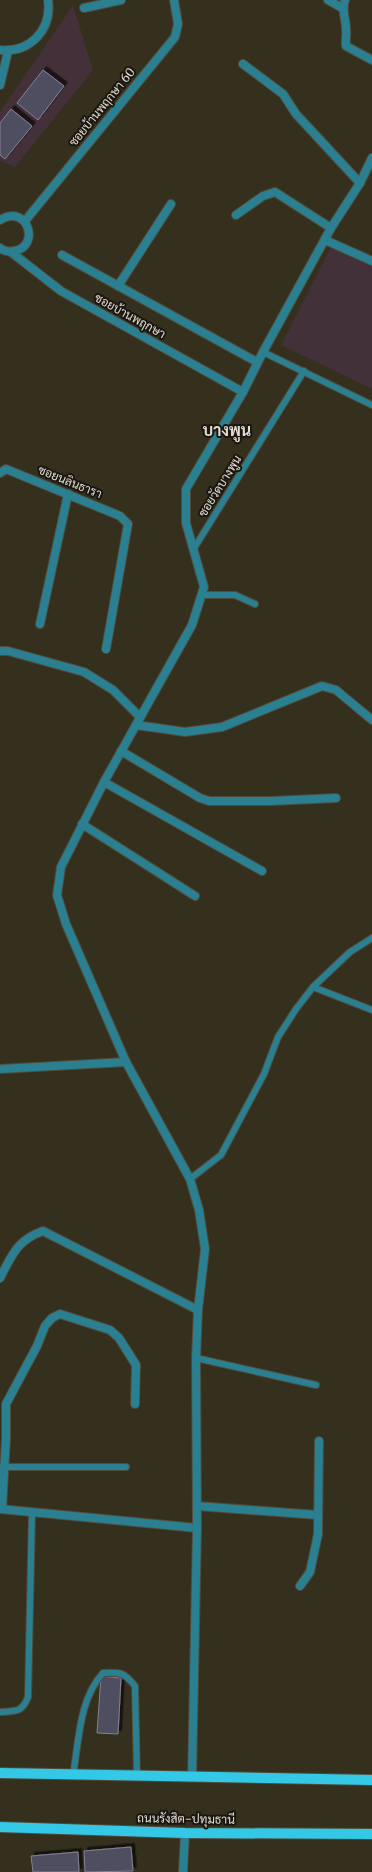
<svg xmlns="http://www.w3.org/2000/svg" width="372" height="1872" viewBox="0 0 372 1872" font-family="Merriweather,Sarabun,serif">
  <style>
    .commercial { fill: #433038 }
    .education { fill: #43313a }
    .building { fill: #504e60; stroke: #838195; filter: url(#shadow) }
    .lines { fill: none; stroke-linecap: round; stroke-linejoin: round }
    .lane-casing { stroke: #504b3b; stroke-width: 8 }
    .street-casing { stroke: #504b3b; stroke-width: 10 }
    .primary-casing { stroke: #504b3b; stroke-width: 12 }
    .lane { stroke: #2a7f90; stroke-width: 6 }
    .street { stroke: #2a7f90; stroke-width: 8 }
    .primary { stroke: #33c9e6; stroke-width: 10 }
    .labels { text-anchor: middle; stroke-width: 4; stroke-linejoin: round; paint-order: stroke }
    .street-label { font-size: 12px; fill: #e0dcd2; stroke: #1a1710 }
    .district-label { font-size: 16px; font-weight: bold; fill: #e0dcd2; stroke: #1a1710 }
  </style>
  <defs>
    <filter id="shadow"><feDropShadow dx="3.5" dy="-3.5" stdDeviation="0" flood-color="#0009"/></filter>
  </defs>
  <rect width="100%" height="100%" fill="#352f1e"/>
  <polygon class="commercial" points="73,5 93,70 15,167 0,161 0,112"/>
  <polygon class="education" points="331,247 372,264 372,389 281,345"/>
  <g class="building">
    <polygon points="43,70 64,86 38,120 17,103"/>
    <polygon points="11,109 32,126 5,159 0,155 0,123"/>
    <polygon points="101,1676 121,1678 118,1734 97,1733"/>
    <polygon points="131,1847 133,1871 85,1872 84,1851"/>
    <polygon points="78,1852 79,1872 33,1872 31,1856"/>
  </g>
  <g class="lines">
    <defs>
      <g id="lane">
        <polyline points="263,352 372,405"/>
        <polyline points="193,550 304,371"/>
        <polyline points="202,595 235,595 255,604"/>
        <polyline points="313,987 372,1010"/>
        <polyline points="190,1179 221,1155 264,1074 278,1037 296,1009 313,987 350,952 372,938"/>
        <polyline points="196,1358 316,1385"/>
        <polyline points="0,1467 126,1467"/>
        <path d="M0,1712C15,1711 22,1713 28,1697L32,1513"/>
        <path d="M73,1775C79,1741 79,1699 103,1673C120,1672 124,1672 135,1686L137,1776"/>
      </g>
      <g id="street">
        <polyline points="328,0 342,8"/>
        <path d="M345,0C341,11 346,18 346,29C347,35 345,40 346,46L372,60"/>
        <polyline points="84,8 121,0"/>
        <path d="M0,50C30,53 52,30 48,0"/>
        <polyline points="243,64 283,94 296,114 360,183"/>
        <polyline points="0,85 8,51"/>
        <polyline points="236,215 263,196 275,192 331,228"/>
        <path d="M0,220C28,203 41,247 14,251C9,252 5,252 0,248"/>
        <polyline points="25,221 175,37 178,24 174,0"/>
        <polyline points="325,240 372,261"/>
        <polyline points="11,252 61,291 243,392"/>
        <polyline points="62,255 257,362"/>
        <polyline points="118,286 171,204"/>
        <polyline points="0,473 6,469 120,516 128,524 106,649"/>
        <polyline points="40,624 68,494"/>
        <polyline points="0,651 8,651 84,672 113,690 140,717"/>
        <polyline points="136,725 185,732 222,727 322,686 336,690 372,720"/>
        <polyline points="121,751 200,798 209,801 271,801 336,798"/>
        <polyline points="104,782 262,871"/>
        <polyline points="82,824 195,896"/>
        <polyline points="0,1069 126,1062"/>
        <path d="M0,1278C12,1255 17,1240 43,1231L198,1310"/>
        <polyline points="197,1506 318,1515"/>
        <polyline points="0,1509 197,1528"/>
        <polyline points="2,1509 6,1438 6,1404 37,1346 45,1326 52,1318 60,1314 110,1330 119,1338 136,1365 135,1404"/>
        <polyline points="300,1586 310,1572 318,1534 319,1441"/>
        <polyline points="192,1777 197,1528 196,1358 198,1310 205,1249 199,1210 190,1179 126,1062 66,924 57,895 61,867 104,782 192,625 204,587 186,523 186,489 243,392 263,352 331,228 360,183 372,158"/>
        <polyline points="183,1872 185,1833"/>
      </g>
      <g id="primary">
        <polyline points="0,1773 372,1780"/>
        <polyline points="0,1827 185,1833 372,1834"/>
      </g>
    </defs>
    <use href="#lane" class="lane-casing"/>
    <use href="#street" class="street-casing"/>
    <use href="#primary" class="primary-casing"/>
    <use href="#lane" class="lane"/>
    <use href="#street" class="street"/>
    <use href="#primary" class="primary"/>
  </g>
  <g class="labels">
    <g class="street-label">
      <text transform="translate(102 107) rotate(-51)" y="4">ซอยบ้านพฤกษา 60</text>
      <text transform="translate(130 316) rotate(29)" y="4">ซอยบ้านพฤกษา</text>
      <text transform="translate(70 482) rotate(22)" y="4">ซอยนลินธารา</text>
      <text transform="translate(220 486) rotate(-58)" y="4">ซอยวัดบางพูน</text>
      <text transform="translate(186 1819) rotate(1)" y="4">ถนนรังสิต-ปทุมธานี</text>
    </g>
    <g class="district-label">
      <text x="227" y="436">บางพูน</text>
    </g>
  </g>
</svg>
